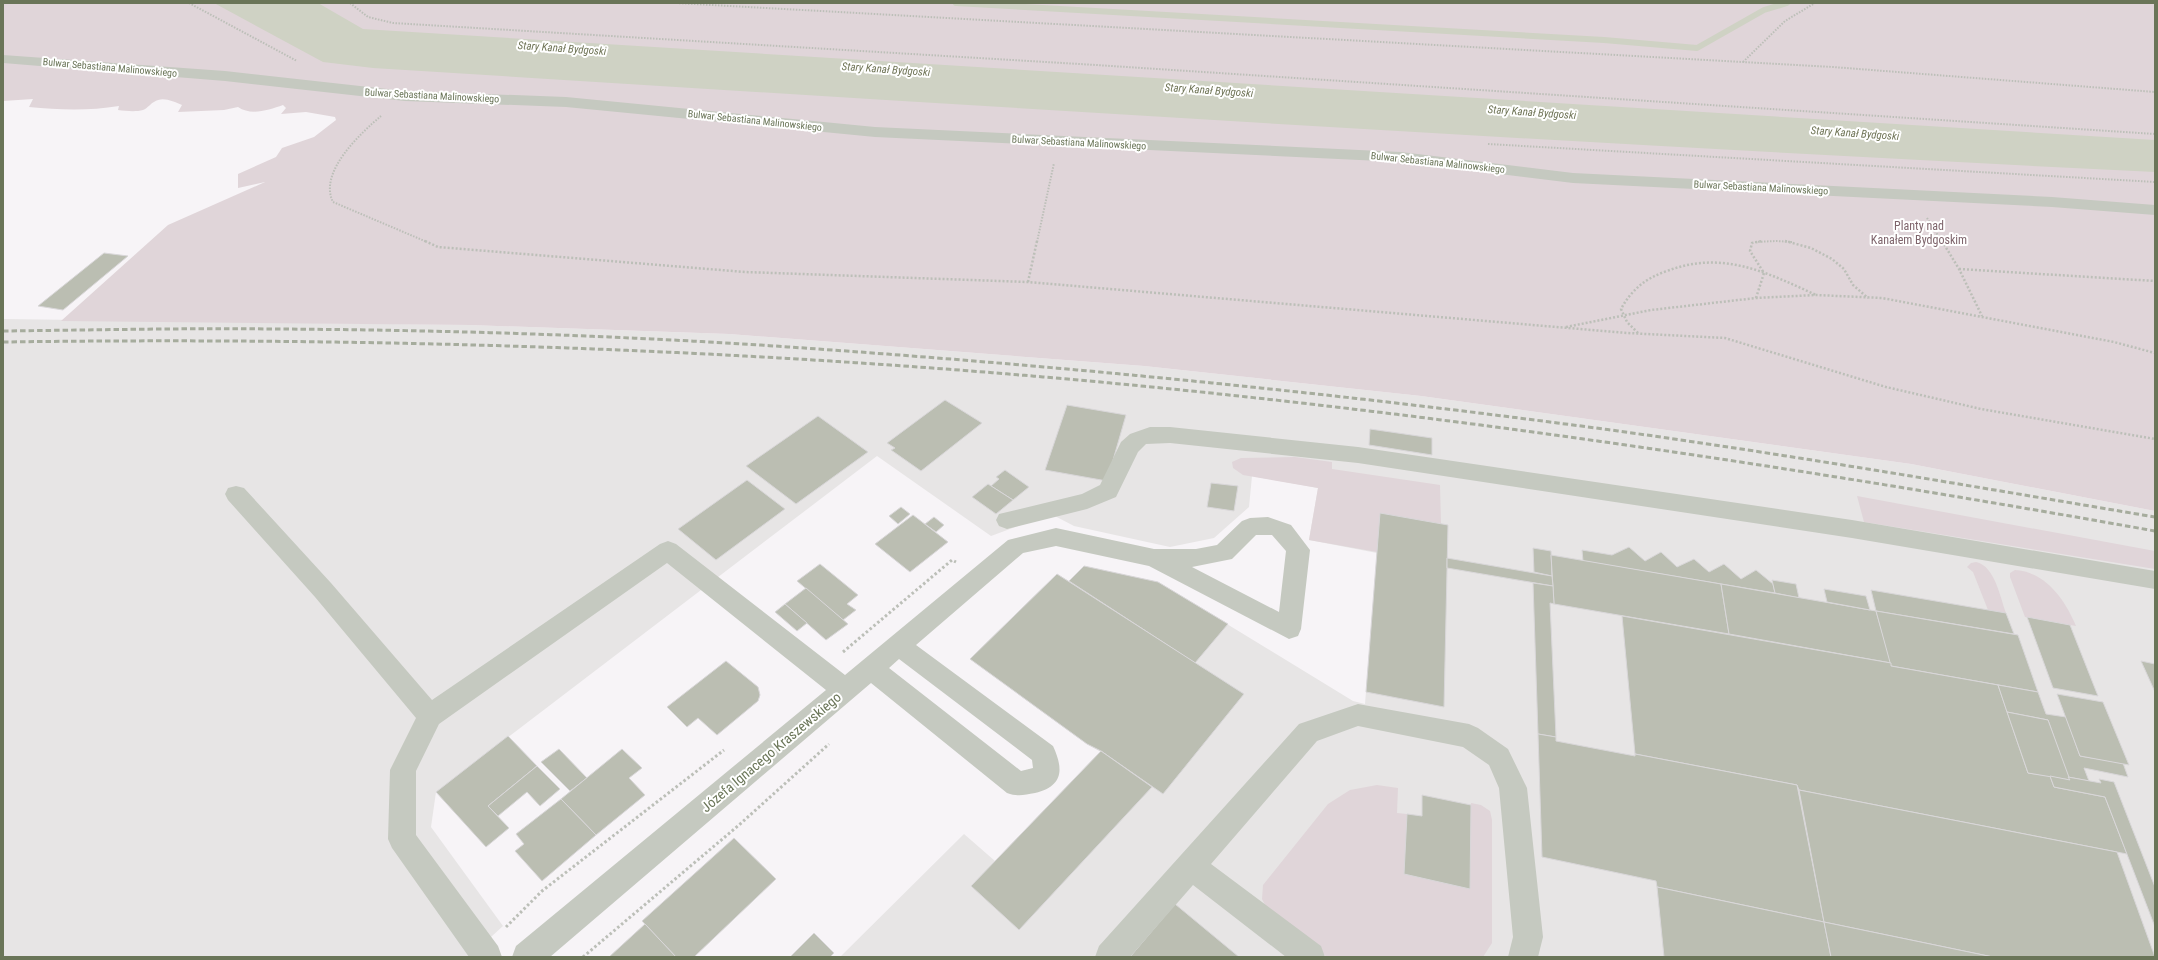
<svg xmlns="http://www.w3.org/2000/svg" width="2158" height="960" viewBox="0 0 2158 960" font-family="'Roboto Condensed',sans-serif">
  <style>
    .built { fill: #e7e5e5 }
    .green { fill: #e0d5d9 }
    .water { fill: #cfd2c4 }
    .lines { fill: none; stroke-linecap: round; stroke-linejoin: round }
    .stream { stroke: #cfd2c4; stroke-width: 6 }
    .building { fill: #bbbeb2; stroke: #d9d7d9 }
    .path-far2 { stroke: #bcbfb8; stroke-width: 2; stroke-dasharray: 1.5 1.5; stroke-linecap: butt }
    .path-far1 { stroke: #bcbfb8; stroke-width: 2.5; stroke-dasharray: 2 2; stroke-linecap: butt }
    .path { stroke: #bcbfb8; stroke-width: 3; stroke-dasharray: 2.5 2.5; stroke-linecap: butt }
    .minor { fill: #c5c9c0; fill-rule: evenodd }
    .rail { stroke: #a6ac9d; stroke-width: 3; stroke-dasharray: 5.5 3; stroke-linecap: butt }
    .labels { text-anchor: middle; stroke-width: 4; stroke-linejoin: round; paint-order: stroke }
    .far-street-label { font-size: 10px; fill: #6a7558; stroke: #fff }
    .far-water-label { font-size: 11px; font-style: italic; fill: #6f7456; stroke: #fff }
    .park-label { font-size: 12px; fill: #7e646b; stroke: #fff }
    .near-street-label { font-size: 14px; fill: #6a7558; stroke: #fff }
  </style>
  <rect width="100%" height="100%" fill="#f7f4f7"/>
  <polygon class="built" points="3,319 470,325 729,334 1144,366 1421,396 1911,464 2155,511 2155,957 840,957 964,834 995,861 1101,752 1087,744 970,659 1057,574 1069,581 1084,566 1158,582 1353,701 1365,704 1377,553 1309,540 1318,488 1252,476 1249,507 1214,538 1170,547 1074,526 1051,514 991,536 877,456 436,792 431,827 503,926 469,957 3,957"/>
  <g class="green">
    <path d="M3,3H2155V511L1911,464L1421,396L1144,366L729,334L470,325L61,321L168,225L265,182L238,188V174L276,157L282,148L314,137L336,120L335,117L306,112L281,114L286,108L283,105C269,110 251,116 238,107L224,110L178,112L182,105C173,101 162,96 154,102C150,104 148,108 143,110C136,112 126,111 118,110L119,106C89,111 59,110 29,107L33,99L3,101Z"/>
    <polygon points="1295,457 1332,462 1332,469 1440,485 1441,524 1380,513 1377,552 1309,540 1318,488 1243,475 1233,468 1232,462 1241,458"/>
    <polygon points="1857,496 2155,551 2155,569 1864,522"/>
    <path d="M1976,562C1995,566 2000,597 2006,613L1988,610L1973,572L1967,567L1971,563Z"/>
    <path d="M2015,570C2046,572 2065,600 2076,626L2025,617L2010,577V573Z"/>
    <polygon points="1377,785 1398,788 1397,813 1407,814 1404,874 1470,889 1471,803 1481,805 1490,811 1492,820 1492,943 1483,957 1327,957 1267,909 1262,899 1263,885 1328,804 1350,790"/>
  </g>
  <path class="water" d="M214,3H318L363,29L2155,140V172C1560,143 967,105 373,68L323,62Z"/>
  <g class="lines">
    <polyline class="stream" points="956,3 1604,40 1697,48 1764,10 1787,3"/>
  </g>
  <g class="building">
    <polygon points="104,253 128,256 63,310 38,306"/>
    <polygon points="945,400 982,423 921,471 891,450 895,448 887,443"/>
    <polygon points="1067,405 1126,415 1107,481 1045,470"/>
    <polygon points="818,416 868,452 796,504 746,466"/>
    <polygon points="1370,429 1432,438 1432,455 1369,445"/>
    <polygon points="1005,470 1029,487 1013,500 991,486 999,479 996,477"/>
    <polygon points="747,480 785,509 716,560 678,529"/>
    <polygon points="1211,483 1238,486 1234,511 1207,507"/>
    <polygon points="988,484 1013,500 996,514 972,497"/>
    <polygon points="901,507 910,514 898,524 889,516"/>
    <polygon points="1380,513 1448,525 1444,707 1366,692"/>
    <polygon points="913,515 948,542 910,572 875,544"/>
    <polygon points="934,517 944,525 936,532 925,524"/>
    <polygon points="1629,547 1645,561 1661,552 1677,567 1694,559 1709,572 1724,564 1741,579 1756,570 1773,584 1775,593 1583,561 1582,550 1612,555"/>
    <polygon points="1533,548 1551,551 1552,576 1534,572"/>
    <polygon points="1551,555 1721,584 1729,634 1554,604"/>
    <polygon points="1447,558 1552,576 1553,586 1447,568"/>
    <polygon points="820,564 858,595 847,604 856,610 843,620 797,581"/>
    <polygon points="1084,566 1158,582 1228,624 1195,663 1069,581"/>
    <polygon points="1057,574 1244,694 1163,794 1101,751 1087,744 970,659"/>
    <polygon points="1772,580 1796,584 1799,598 1775,593"/>
    <polygon points="1533,583 1553,586 1554,604 1550,603 1556,737 1538,734"/>
    <polygon points="1721,584 1876,611 1891,663 1729,634"/>
    <polygon points="806,588 848,624 826,640 785,604"/>
    <polygon points="1824,589 1866,596 1870,610 1827,602"/>
    <polygon points="1871,590 2006,613 2014,634 1876,611"/>
    <polygon points="785,604 807,623 797,631 775,612"/>
    <polygon points="1876,611 2018,635 2038,692 1891,666"/>
    <polygon points="1622,616 1891,663 1891,666 1998,685 2028,773 2050,776 2054,787 2105,797 2127,854 1799,790 1797,785 1635,754"/>
    <polygon points="2027,617 2070,625 2098,696 2053,688"/>
    <polygon points="726,661 758,687 760,695 758,701 717,735 698,718 687,727 667,707"/>
    <polygon points="2141,661 2155,664 2155,692"/>
    <polygon points="1998,685 2038,692 2046,714 2066,717 2080,756 2123,763 2128,777 2084,768 2089,781 2068,777 2048,720 2007,712"/>
    <polygon points="2057,694 2103,702 2129,765 2080,756"/>
    <polygon points="2007,712 2048,720 2070,780 2028,773"/>
    <polygon points="1538,734 1556,737 1556,741 1635,756 1635,754 1797,785 1824,922 1657,887 1656,881 1542,857"/>
    <polygon points="508,736 537,766 488,806 509,828 486,847 436,792"/>
    <polygon points="559,749 587,778 570,791 541,762"/>
    <polygon points="622,749 642,768 629,778 645,795 596,835 561,799"/>
    <polygon points="1101,751 1152,787 1019,930 971,886"/>
    <polygon points="537,766 560,789 540,806 527,792 498,816 488,806"/>
    <polygon points="2050,776 2070,780 2068,777 2101,783 2099,779 2114,782 2155,887 2155,927 2105,797 2054,787"/>
    <polygon points="1799,790 2117,852 2155,957 1993,957 1824,922"/>
    <polygon points="1422,795 1471,805 1470,889 1404,874 1407,814 1422,816"/>
    <polygon points="561,799 596,835 542,881 515,851 524,844 516,834"/>
    <polygon points="734,838 776,879 694,957 676,957 642,921"/>
    <polygon points="1657,887 1824,922 1831,957 1664,957"/>
    <polygon points="1175,904 1239,957 1130,957"/>
    <polygon points="1824,922 1993,957 1831,957"/>
    <polygon points="645,924 676,957 609,957"/>
    <polygon points="814,933 834,953 830,957 790,957"/>
  </g>
  <g class="lines">
    <g class="path-far2">
      <polyline points="189,3 297,61"/>
      <polyline points="350,3 368,17 393,23 1096,65 2155,134"/>
      <polyline points="676,3 1833,67 2155,92"/>
      <polyline points="1743,62 1785,21 1815,3"/>
      <path d="M381,116C361,133 318,172 333,202L427,242"/>
      <polyline points="1488,144 2155,182"/>
      <polyline points="1927,218 1942,242"/>
      <polyline points="1037,242 1054,163"/>
      <polyline points="1755,242 1776,241 1792,242"/>
    </g>
    <g class="path-far1">
      <polyline points="425,241 438,247 745,272 1028,282 1627,333 1725,338 1886,387 1981,409 2155,439"/>
      <polyline points="1785,241 1811,248 1832,259 1844,269 1853,285 1868,298"/>
      <polyline points="1942,241 1959,269 1982,316"/>
      <polyline points="1959,269 2155,281"/>
      <polyline points="1028,282 1037,241"/>
      <polyline points="1756,298 1764,273 1750,251 1752,243 1762,241"/>
      <polyline points="1566,327 1651,310 1756,298 1816,295 1882,298 2114,342 2155,353"/>
      <path d="M1638,333L1627,322L1621,309C1632,289 1646,278 1667,271C1722,250 1766,272 1816,295"/>
    </g>
    <g class="path">
      <polyline points="843,652 952,560 956,562"/>
      <polyline points="506,927 542,891 724,750"/>
      <polyline points="583,957 739,825 829,744"/>
    </g>
    <g class="minor">
      <polygon points="3,55 225,71 405,91 566,97 875,127 1401,152 1573,173 2052,197 2155,205 2155,215 2052,207 1573,183 1401,162 875,137 566,107 405,101 225,81 3,63"/>
      <polygon points="1150,427 1170,427 1358,447 1852,520 2155,571 2155,589 1852,538 1358,463 1170,443 1146,444 1138,452 1116,497 1087,509 1007,529 999,526 996,520 999,514 1082,494 1100,485 1121,442 1130,434"/>
      <path d="M236,486L244,488L331,583L432,700L660,544L668,541L676,544L845,675L1008,540L1056,528L1154,549H1196L1217,545L1242,521L1250,518L1268,517L1291,525L1310,550L1301,629L1298,636L1289,639L1149,566L1056,546L1023,553L916,645L1053,746C1064,770 1063,786 1035,793C1024,795 1018,797 1007,793L871,683L550,957H512L516,946L826,690L667,563L439,724L416,771V835L498,946L502,957H469L392,848L388,839L390,770L416,718L315,597L228,500L225,494L228,488ZM1256,535H1272L1286,551L1279,612L1192,567L1232,559ZM899,659L1032,760L1033,768L1021,771L889,668Z"/>
      <polygon points="1358,704 1469,724 1478,728 1508,749 1527,788 1543,937 1538,957 1508,957 1513,937 1499,788 1489,765 1463,747 1358,726 1317,741 1211,864 1321,946 1325,957 1286,957 1193,885 1130,957 1095,957 1099,946 1299,724"/>
    </g>
    <g class="rail">
      <path d="M3,331C94,330 184,328 275,329C456,330 637,336 818,349C1086,368 1352,395 1618,431C1798,456 1976,487 2155,517"/>
      <path d="M3,342C366,337 728,348 1089,381C1447,414 1802,468 2155,531"/>
    </g>
  </g>
  <g class="labels">
    <g class="far-street-label">
      <text transform="translate(110 67) rotate(5)" y="4">Bulwar Sebastiana Malinowskiego</text>
      <text transform="translate(432 95) rotate(3)" y="4">Bulwar Sebastiana Malinowskiego</text>
      <text transform="translate(755 120) rotate(6)" y="4">Bulwar Sebastiana Malinowskiego</text>
      <text transform="translate(1079 142) rotate(3)" y="4">Bulwar Sebastiana Malinowskiego</text>
      <text transform="translate(1438 162) rotate(6)" y="4">Bulwar Sebastiana Malinowskiego</text>
      <text transform="translate(1761 187) rotate(3)" y="4">Bulwar Sebastiana Malinowskiego</text>
    </g>
    <g class="far-water-label">
      <text transform="translate(562 48) rotate(4)" y="4">Stary Kanał Bydgoski</text>
      <text transform="translate(886 69) rotate(4)" y="4">Stary Kanał Bydgoski</text>
      <text transform="translate(1209 90) rotate(4)" y="4">Stary Kanał Bydgoski</text>
      <text transform="translate(1532 112) rotate(4)" y="4">Stary Kanał Bydgoski</text>
      <text transform="translate(1855 133) rotate(4)" y="4">Stary Kanał Bydgoski</text>
    </g>
    <g class="park-label">
      <text x="1919" y="230">Planty nad<tspan x="1919" dy="14">Kanałem Bydgoskim</tspan></text>
    </g>
    <g class="near-street-label">
      <text transform="translate(771 752) rotate(-40)" y="5">Józefa Ignacego Kraszewskiego</text>
    </g>
  </g>
  <rect width="2158" height="960" fill="none" stroke="#6a7558" stroke-width="8"/>
</svg>
